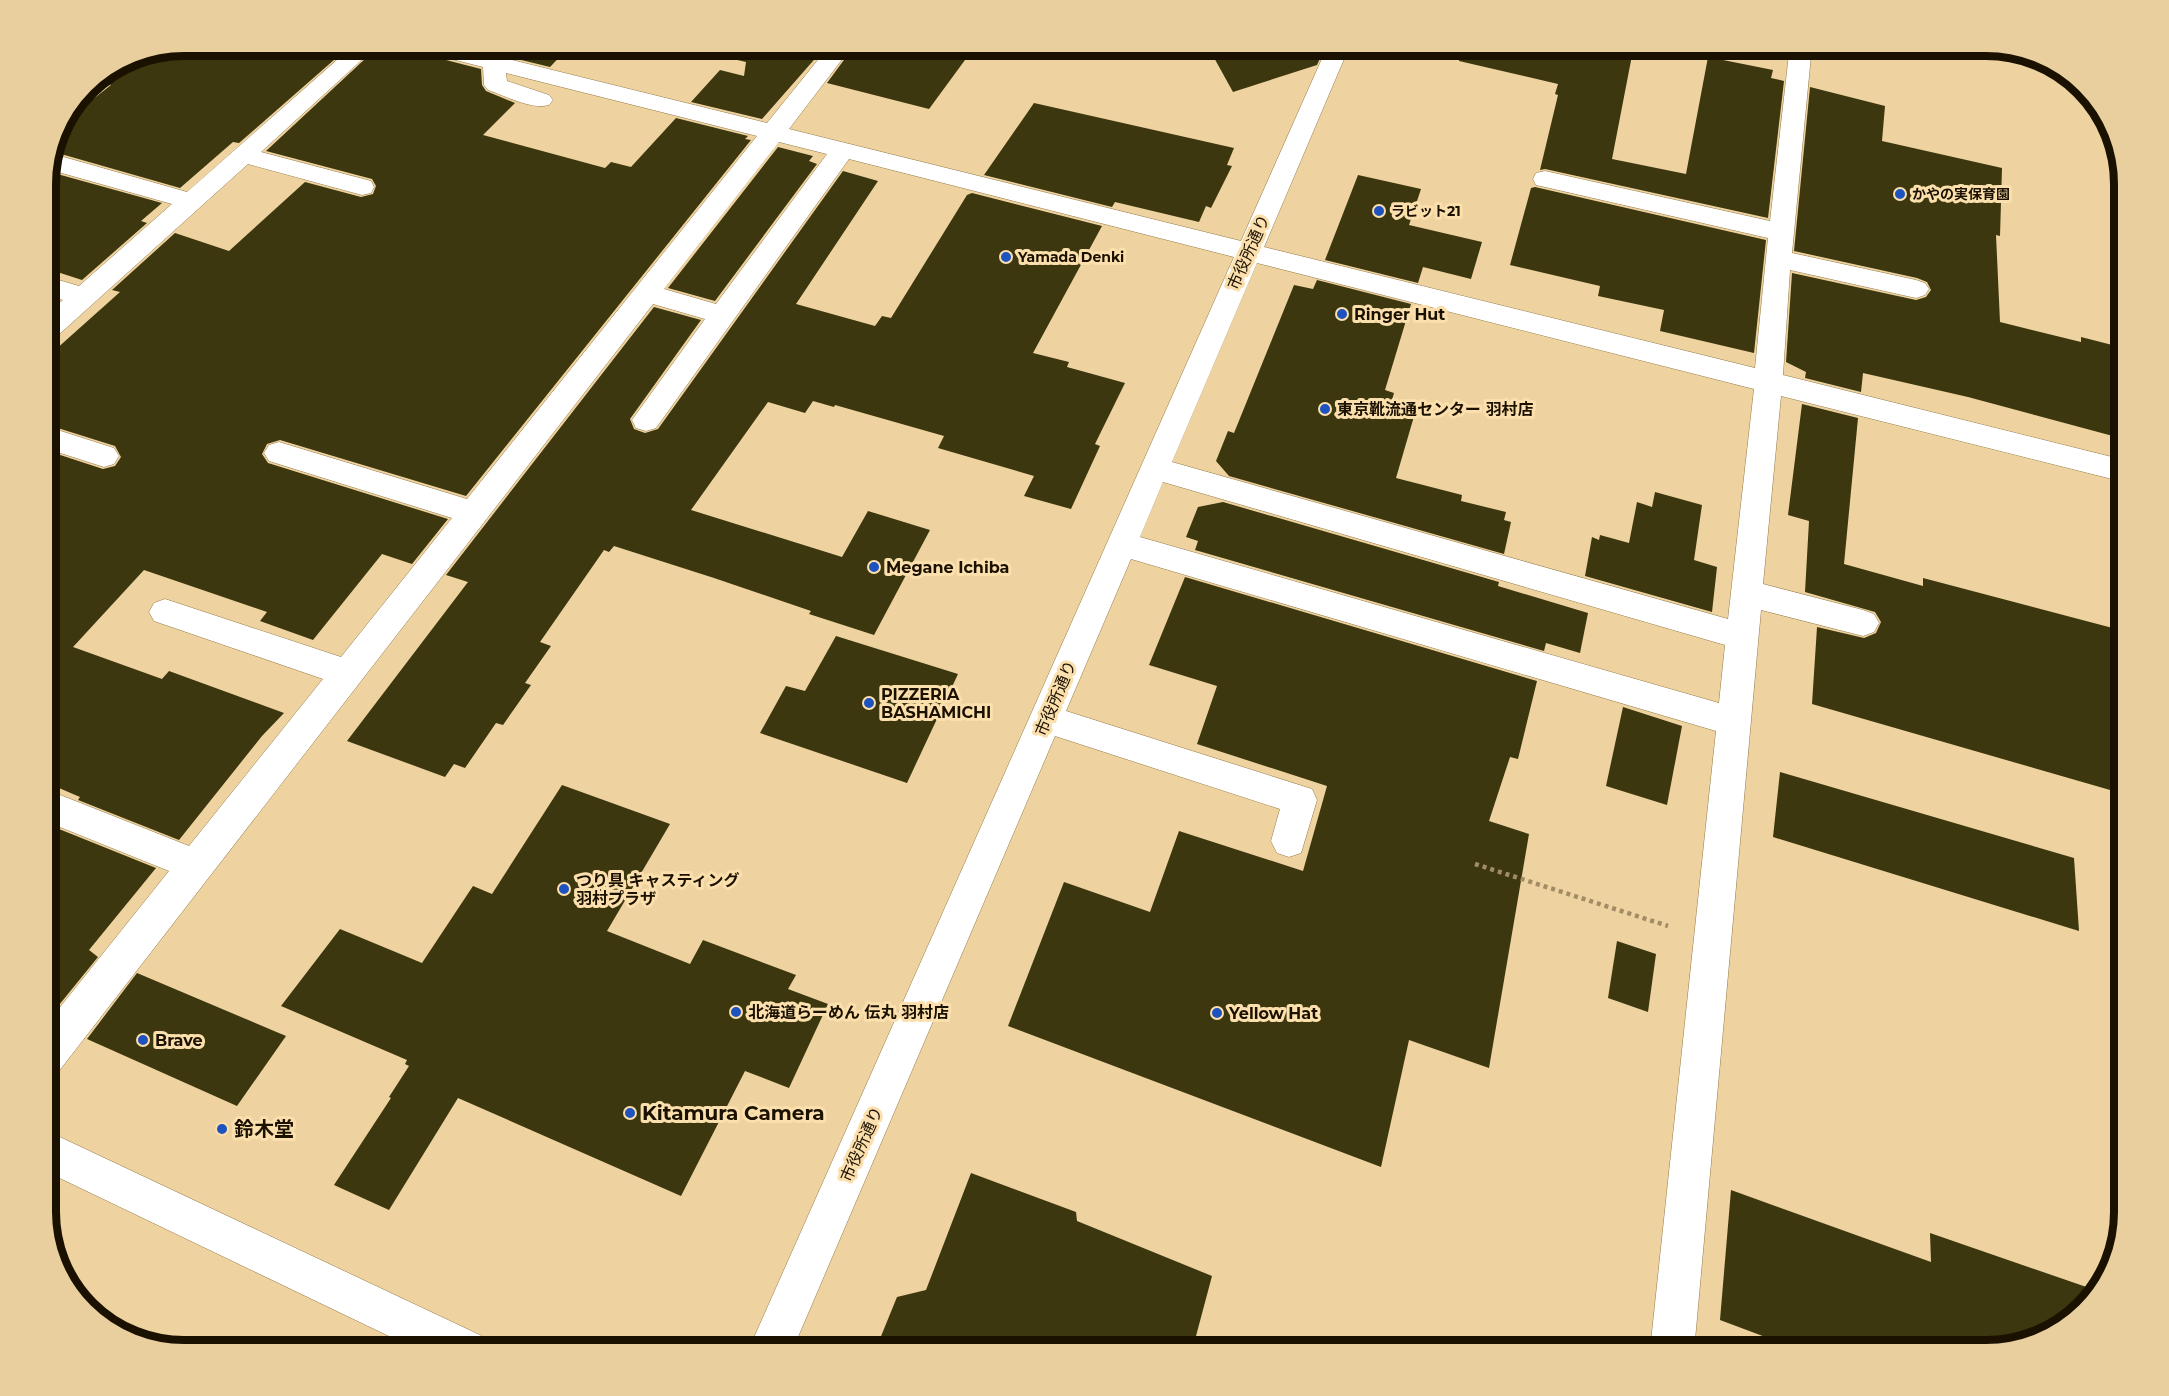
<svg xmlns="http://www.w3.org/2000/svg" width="2169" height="1396" viewBox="0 0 2169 1396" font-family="Montserrat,'Noto Sans JP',sans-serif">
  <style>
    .building { fill: #3c370e }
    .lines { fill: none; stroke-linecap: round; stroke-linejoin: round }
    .minor-casing { stroke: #947b4b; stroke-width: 1 }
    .path { stroke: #a18c65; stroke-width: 4.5; stroke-dasharray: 4 4; stroke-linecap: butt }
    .minor { fill: #fff; fill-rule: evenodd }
    .poi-dot { fill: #1d52bf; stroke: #fbdfac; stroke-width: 2 }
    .labels { text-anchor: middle; stroke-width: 6; stroke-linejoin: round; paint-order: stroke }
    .far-poi-label { font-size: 14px; font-weight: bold; fill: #1b1101; stroke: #fbdfac; text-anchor: start }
    .street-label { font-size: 16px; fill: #1b1101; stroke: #fbdfac }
    .poi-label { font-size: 16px; font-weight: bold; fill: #1b1101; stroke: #fbdfac; text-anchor: start }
    .near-poi-label { font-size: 20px; font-weight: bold; fill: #1b1101; stroke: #fbdfac; text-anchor: start }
    .rim { fill: none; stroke: #1b1101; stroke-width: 8 }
  </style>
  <rect width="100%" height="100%" fill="#eed29f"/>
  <g class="building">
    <polygon points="184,45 351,45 239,143 233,142 180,188 61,154 50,156 60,125 111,85 109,84 150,52"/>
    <polygon points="380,45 411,45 415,52 481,69 482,85 486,91 515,103 483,135 605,168 611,162 631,167 676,118 748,136 745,139 751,140 466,496 280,440 267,444 262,454 268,463 448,519 412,564 382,554 313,640 260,621 267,612 144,570 73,647 162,679 169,671 284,713 262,736 179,840 78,800 80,797 45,782 45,450 103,469 115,466 121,457 115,446 45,424 45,359 120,292 112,290 175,233 229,251 305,182 361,197 373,194 376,186 372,179 266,151"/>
    <polygon points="460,45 571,45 550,67"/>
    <polygon points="735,45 827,45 762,119 691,102 720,70 744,76 746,62 733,59"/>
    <polygon points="855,45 976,45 929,109 827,83"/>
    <polygon points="1207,45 1326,45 1317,65 1233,92"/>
    <polygon points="1461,45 1634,45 1612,159 1686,174 1708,57 1773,70 1771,78 1784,81 1768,218 1545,169 1540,170 1558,95 1555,94 1558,84 1459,61"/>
    <polygon points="1810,87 1885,106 1882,141 2002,168 2000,236 1996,235 2000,322 2081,342 2081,337 2124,348 2124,439 1968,397 1863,373 1861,392 1805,378 1806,372 1786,362 1792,273 1916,300 1926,297 1931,290 1927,282 1917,278 1794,251"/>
    <polygon points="1034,103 1234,148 1227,165 1232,166 1211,208 1206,206 1199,222 1115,202 1112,207 984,175"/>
    <polygon points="778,147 813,156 809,161 817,164 715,301 668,288"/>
    <polygon points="47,167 50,172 162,203 141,221 147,223 82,280 45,268"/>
    <polygon points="843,171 878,181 796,304 875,326 882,316 891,318 967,195 972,193 1102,226 1033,353 1069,362 1067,367 1125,383 1095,444 1100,446 1071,509 1024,496 1034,476 938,448 944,436 835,405 834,407 813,401 805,413 768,402 691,510 842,557 868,511 930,530 874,635 809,614 811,611 714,578 614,546 609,552 604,550 540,642 551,646 525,683 531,685 503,725 496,723 465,768 454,764 445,777 347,741 468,582 446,575 654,307 701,320 630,419 634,429 645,433 658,429"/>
    <polygon points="1358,175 1421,189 1409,225 1482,242 1471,279 1423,267 1418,283 1325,260"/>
    <polygon points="1535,187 1766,240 1754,353 1660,331 1664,310 1598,296 1600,286 1510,265 1531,188"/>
    <polygon points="1317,280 1411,304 1385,390 1394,393 1392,400 1417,406 1396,478 1462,495 1461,501 1506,512 1504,520 1511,522 1504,554 1229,476 1216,461 1228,431 1234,433 1294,285 1313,289"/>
    <polygon points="1802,404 1858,418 1844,564 1923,586 1923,578 2124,631 2124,794 1812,704 1817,627 1864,638 1876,633 1881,622 1875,612 1805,592 1809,521 1788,515"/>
    <polygon points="1655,492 1702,505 1694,560 1717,567 1712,612 1585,576 1592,537 1599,540 1600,535 1629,543 1637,502 1652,507"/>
    <polygon points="1223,502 1499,582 1498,586 1588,613 1580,653 1546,643 1544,651 1195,550 1198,541 1186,537 1198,507"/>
    <polygon points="1185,577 1537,681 1518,759 1510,757 1489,821 1529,834 1489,1068 1409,1040 1381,1167 1008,1026 1064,882 1150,912 1179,831 1303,871 1327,786 1197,744 1217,686 1149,665"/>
    <polygon points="836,636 958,674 907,783 760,733 786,686 805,691"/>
    <polygon points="1623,707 1682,726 1667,805 1606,786"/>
    <polygon points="1780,772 2074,858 2079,931 1773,837"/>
    <polygon points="562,785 670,824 607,931 690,964 703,940 796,975 788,989 828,1004 789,1088 745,1071 681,1196 458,1098 389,1210 334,1185 391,1098 389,1097 409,1066 405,1064 407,1060 281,1006 340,929 422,963 473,886 492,894"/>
    <polygon points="54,827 156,868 89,950 98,957 46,1021 45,837"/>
    <polygon points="1617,941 1656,954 1648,1012 1608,998"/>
    <polygon points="137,973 286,1036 237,1106 87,1039"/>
    <polygon points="971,1173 1076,1212 1077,1221 1212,1276 1192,1351 875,1351 897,1297 926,1290"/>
    <polygon points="1731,1190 1931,1262 1930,1233 2098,1291 2054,1333 1985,1351 1803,1351 1720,1320"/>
  </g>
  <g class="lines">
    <defs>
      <g id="minor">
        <polygon points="354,45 378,45 261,152 371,181 374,187 371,193 362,195 248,164 55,338 45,341 45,316 63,300 45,295 45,276 79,286 172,204 51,170 48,164 51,158 60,156 187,192"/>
        <path d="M413,45H451L767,123L830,45H853L789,129L1241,241L1328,45H1350L1264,247L1755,368L1768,238L1545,187L1536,185L1533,179L1536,173L1545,171L1770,221L1790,45H1812L1792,253L1916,280L1925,283L1929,289L1925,295L1916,298L1790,270L1783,375L2124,460V482L1781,396L1763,584L1863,610L1874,614L1879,623L1874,632L1863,636L1761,610L1694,1351H1650L1716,731L1131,559L1066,711L1312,789L1317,800L1301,853L1289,857L1277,853L1271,841L1280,809L1055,736L792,1351H748L1234,257L849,159L656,428L646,431L636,428L632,420L705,319L653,304L59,1071L45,1076V1026L169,871L45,821V789L189,846L323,679L154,621L149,612L154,603L165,599L341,657L452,518L269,461L264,453L269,445L279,442L467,499L757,136L506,73L507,81L549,95L553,100L549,105C531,110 506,96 488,90L484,85L483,67L416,50ZM779,142L827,154L716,304L664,289ZM1257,263L1754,389L1728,619L1172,462ZM1163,482L1725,645L1719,703L1140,537Z"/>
        <polygon points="45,426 114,448 119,456 114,464 104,467 45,448"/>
        <polygon points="45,1130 482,1336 489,1351 420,1351 45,1171"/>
      </g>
    </defs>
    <use href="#minor" class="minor-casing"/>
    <polyline class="path" points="1475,864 1668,926"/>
    <use href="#minor" class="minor"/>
  </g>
  <g class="poi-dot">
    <circle cx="1900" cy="194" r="6"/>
    <circle cx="1379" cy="211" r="6"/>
    <circle cx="1006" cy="257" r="6"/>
    <circle cx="1342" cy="314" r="6"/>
    <circle cx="1325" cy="409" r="6"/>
    <circle cx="874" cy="567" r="6"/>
    <circle cx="869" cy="703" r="6"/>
    <circle cx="564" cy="889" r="6"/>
    <circle cx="736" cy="1012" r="6"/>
    <circle cx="1217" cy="1013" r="6"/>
    <circle cx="143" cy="1040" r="6"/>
    <circle cx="630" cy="1113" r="6"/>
    <circle cx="222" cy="1129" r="6"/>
  </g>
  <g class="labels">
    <g class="far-poi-label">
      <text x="1912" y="199">かやの実保育園</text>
      <text x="1391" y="216">ラビット21</text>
      <text x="1018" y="262">Yamada Denki</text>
    </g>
    <g class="street-label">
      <text transform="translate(1248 252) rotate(-66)" y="6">市役所通り</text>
      <text transform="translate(1055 698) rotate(-67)" y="6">市役所通り</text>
      <text transform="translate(861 1144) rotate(-66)" y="6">市役所通り</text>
    </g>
    <g class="poi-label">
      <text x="1354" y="320">Ringer Hut</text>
      <text x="1337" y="415">東京靴流通センター 羽村店</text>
      <text x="886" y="573">Megane Ichiba</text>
      <text x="881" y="700">PIZZERIA<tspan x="881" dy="18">BASHAMICHI</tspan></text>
      <text x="576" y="886">つり具 キャスティング<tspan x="576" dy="18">羽村プラザ</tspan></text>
      <text x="748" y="1018">北海道らーめん 伝丸 羽村店</text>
      <text x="1229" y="1019">Yellow Hat</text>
      <text x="155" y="1046">Brave</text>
    </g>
    <g class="near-poi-label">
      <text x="642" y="1120">Kitamura Camera</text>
      <text x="234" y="1136">鈴木堂</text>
    </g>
  </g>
  <path d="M0 0H2169V1396H0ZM184 56H1986A128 128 0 0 1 2114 184V1212A128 128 0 0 1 1986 1340H184A128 128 0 0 1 56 1212V184A128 128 0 0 1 184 56Z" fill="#e9cf9e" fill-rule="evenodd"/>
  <path class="rim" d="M184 56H1986A128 128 0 0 1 2114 184V1212A128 128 0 0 1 1986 1340H184A128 128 0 0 1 56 1212V184A128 128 0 0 1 184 56Z"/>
</svg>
